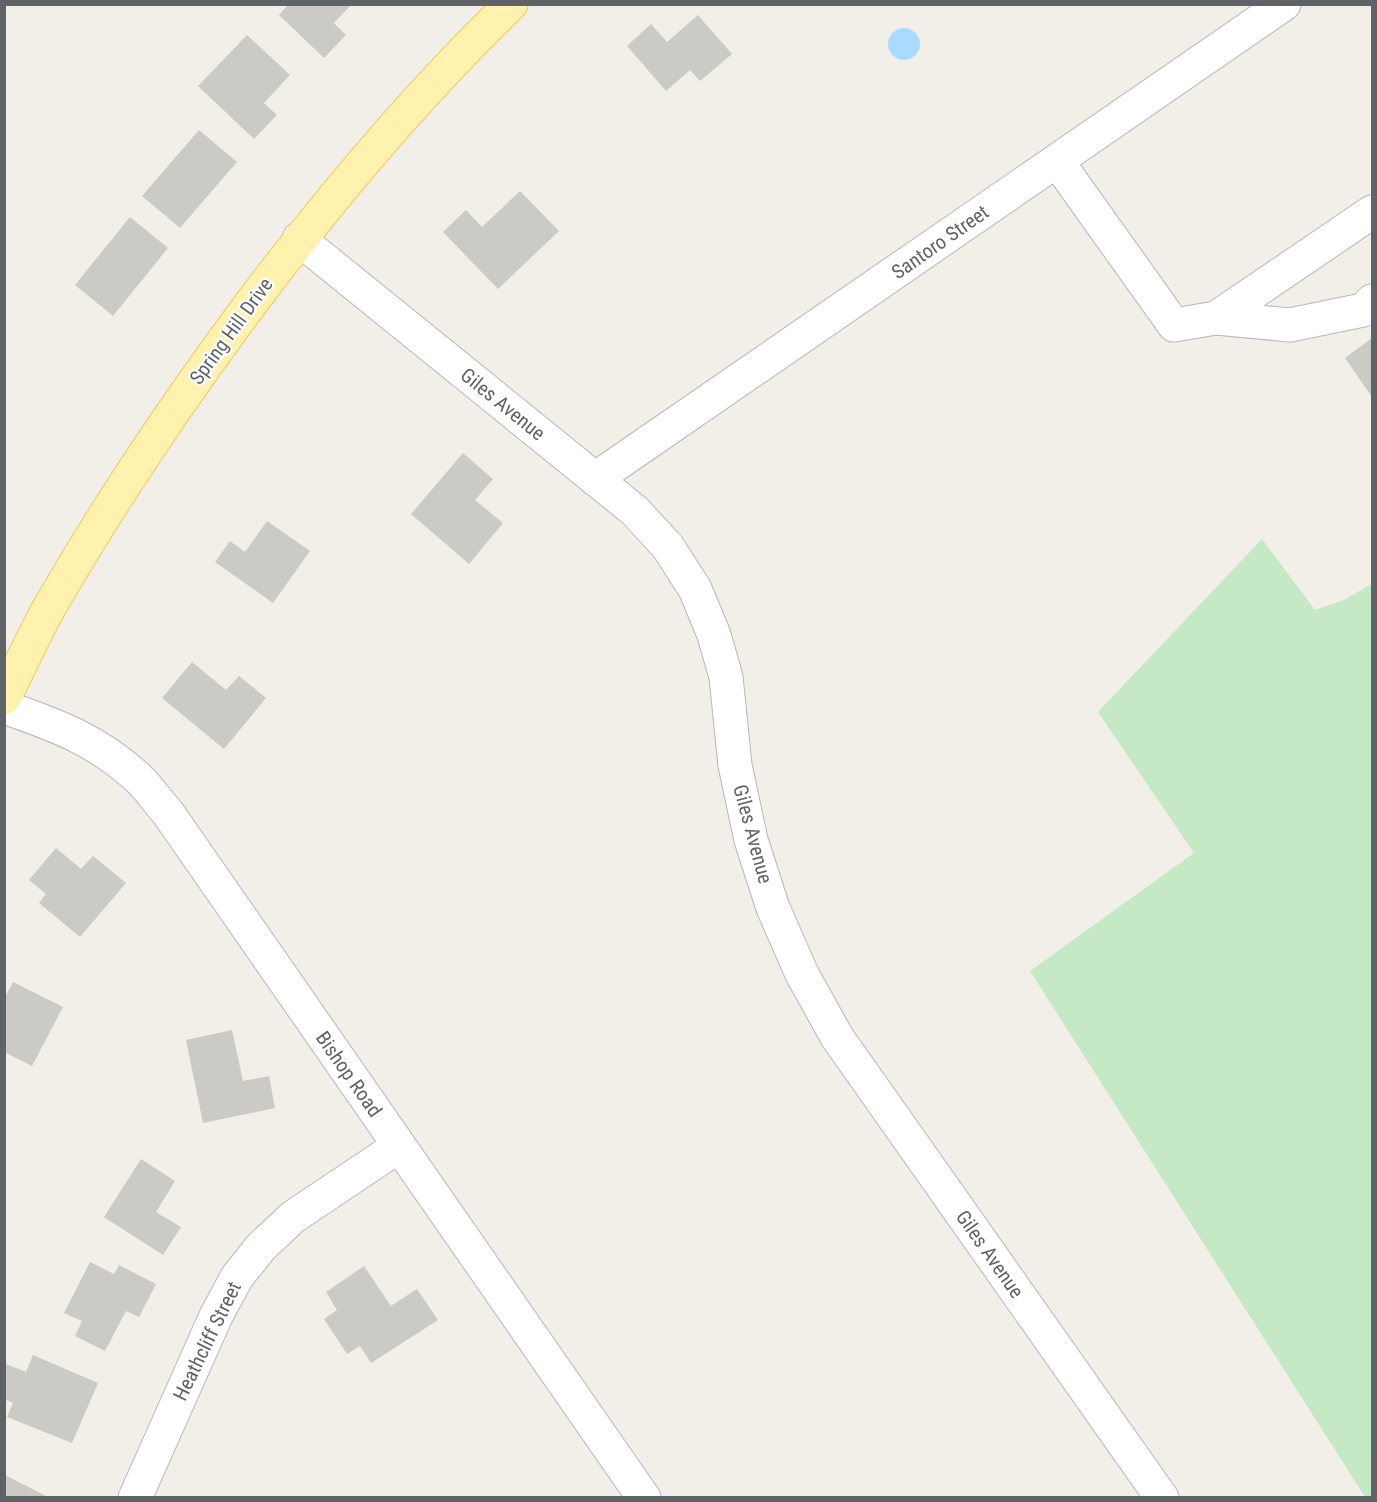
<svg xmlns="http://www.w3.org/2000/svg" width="1377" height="1502" viewBox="0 0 1377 1502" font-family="'Roboto Condensed',sans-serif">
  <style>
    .green { fill: #c5e8c5 }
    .water { fill: #aadaff }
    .building { fill: #cccac5 }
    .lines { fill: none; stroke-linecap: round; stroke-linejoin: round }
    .minor-casing { stroke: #b5b8bc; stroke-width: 35 }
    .major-casing { stroke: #f2c960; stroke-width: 35 }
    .minor { stroke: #fff; stroke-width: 33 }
    .major { stroke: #fff2af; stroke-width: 33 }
    .labels { text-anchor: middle; stroke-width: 4.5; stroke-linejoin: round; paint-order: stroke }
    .street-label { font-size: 20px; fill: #5f6368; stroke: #fff }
  </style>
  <rect width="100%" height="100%" fill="#f1efe8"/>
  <polygon class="green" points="1262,539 1315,610 1342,601 1372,584 1372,1497 1365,1497 1030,971 1194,853 1098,712"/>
  <circle class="water" cx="904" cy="44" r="16"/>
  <g class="building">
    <polygon points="289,4 352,4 334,23 346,35 324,58 279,15"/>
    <polygon points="698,15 732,54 700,81 690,70 666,91 627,46 651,24 667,42"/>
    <polygon points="247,35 290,75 264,103 277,115 254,139 198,86"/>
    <polygon points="199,130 237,162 180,228 142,196"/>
    <polygon points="520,191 559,231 498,289 443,232 466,210 482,227"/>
    <polygon points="130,217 168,248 113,316 75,285"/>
    <polygon points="1372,338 1372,397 1345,358"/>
    <polygon points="463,453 493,479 475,500 503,523 469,564 411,514"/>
    <polygon points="267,521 310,551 273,603 215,562 230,541 245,552"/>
    <polygon points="192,662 226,690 239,676 266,698 224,749 162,698"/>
    <polygon points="56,848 81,869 93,856 126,883 80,937 39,903 46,894 29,880"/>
    <polygon points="13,982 63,1007 32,1066 4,1052 4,999"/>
    <polygon points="232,1030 243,1081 269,1076 275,1108 203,1123 186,1040"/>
    <polygon points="141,1159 175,1181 156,1212 181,1227 163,1255 104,1217"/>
    <polygon points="90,1262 114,1274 119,1265 156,1284 139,1317 126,1311 105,1351 75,1336 82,1321 64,1313"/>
    <polygon points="364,1266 391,1306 417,1289 438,1320 371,1363 360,1346 347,1354 324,1319 337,1310 326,1292"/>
    <polygon points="33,1355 98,1383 72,1443 7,1417 13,1403 4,1399 6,1364 26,1372"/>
    <polygon points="5,1475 50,1498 5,1498"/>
  </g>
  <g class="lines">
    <defs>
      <g id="minor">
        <polyline points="1057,161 1174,325 1216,318 1290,325 1363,310 1372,301"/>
        <polyline points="299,239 635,511 668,547 695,589 714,635 726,677 735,765 751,840 773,908 802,974 837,1037 1162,1498"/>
        <polyline points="1216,318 1372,212"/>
        <polyline points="595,479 1284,4"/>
        <path d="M4,707C56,725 97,740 138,778C149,788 158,802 168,813L644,1498"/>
        <polyline points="135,1498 216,1316 237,1277 261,1247 293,1217 399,1146"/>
      </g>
      <path id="major" d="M4,698C19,668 33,637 49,608C110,502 179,400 252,302C331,197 416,96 511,4"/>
    </defs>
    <use href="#minor" class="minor-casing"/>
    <use href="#major" class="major-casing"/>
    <use href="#minor" class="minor"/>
    <use href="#major" class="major"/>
  </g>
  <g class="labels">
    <g class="street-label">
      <text transform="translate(940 242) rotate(-35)" y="7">Santoro Street</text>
      <text transform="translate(231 331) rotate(-54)" y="7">Spring Hill Drive</text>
      <text transform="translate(503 404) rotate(39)" y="7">Giles Avenue</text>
      <text transform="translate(753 834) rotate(75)" y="7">Giles Avenue</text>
      <text transform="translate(349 1074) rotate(55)" y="7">Bishop Road</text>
      <text transform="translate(990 1254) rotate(55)" y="7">Giles Avenue</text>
      <text transform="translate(207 1341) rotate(-64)" y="7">Heathcliff Street</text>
    </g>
  </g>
  <rect width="1377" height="1502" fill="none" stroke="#5f6368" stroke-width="12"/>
</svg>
